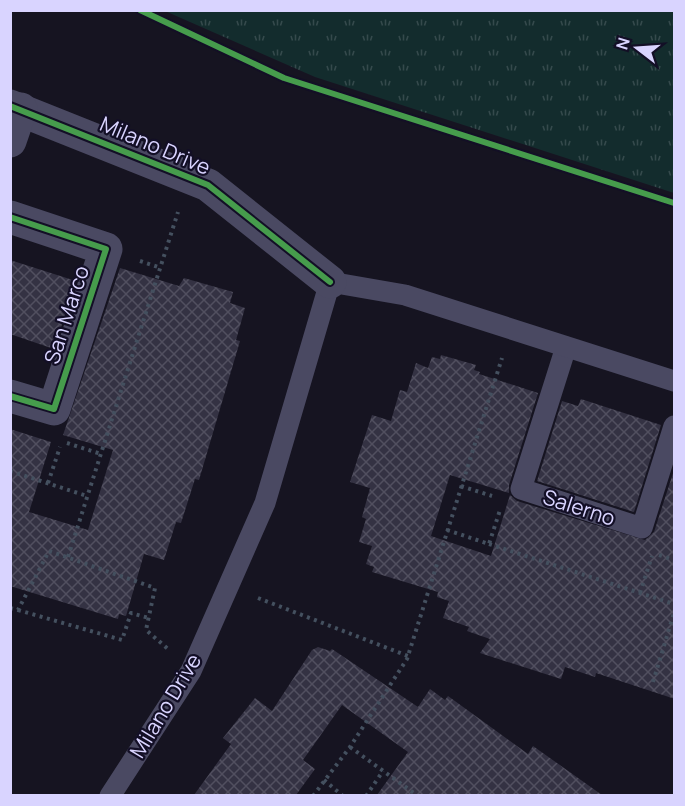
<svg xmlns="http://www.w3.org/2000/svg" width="685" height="806" viewBox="0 0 685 806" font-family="Manrope,sans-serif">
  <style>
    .grass { fill: url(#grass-tufts) }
    .building { fill: url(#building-cross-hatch) }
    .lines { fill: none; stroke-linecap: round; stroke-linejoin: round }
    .path { stroke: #44505f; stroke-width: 4; stroke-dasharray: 3 4.5; stroke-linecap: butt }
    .lane { stroke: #4a4962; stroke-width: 21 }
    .street { stroke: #4a4962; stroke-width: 33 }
    .cycleway-casing { stroke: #130f26; stroke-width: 10 }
    .cycleway { stroke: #469c4c; stroke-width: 6 }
    .labels { text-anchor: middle; stroke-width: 4.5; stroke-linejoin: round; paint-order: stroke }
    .street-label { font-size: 21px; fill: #d9d4ff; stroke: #130f26 }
  </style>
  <defs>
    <pattern id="grass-tufts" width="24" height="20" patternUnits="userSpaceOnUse" patternTransform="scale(1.5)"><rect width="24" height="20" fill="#132c2d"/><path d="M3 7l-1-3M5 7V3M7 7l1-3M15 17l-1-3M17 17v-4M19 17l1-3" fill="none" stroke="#354a4c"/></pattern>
    <pattern id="building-cross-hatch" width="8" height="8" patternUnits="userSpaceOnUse" patternTransform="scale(1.5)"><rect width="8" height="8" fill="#343243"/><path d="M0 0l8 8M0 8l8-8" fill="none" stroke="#514f5f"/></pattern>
  </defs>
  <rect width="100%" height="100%" fill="#161421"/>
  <polygon class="grass" points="165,11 674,11 674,193 315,77"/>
  <g class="building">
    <polygon points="10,260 76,281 54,349 10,334"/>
    <polygon points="120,268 179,286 184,278 233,292 230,303 245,308 236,340 240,341 199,480 195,479 181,523 176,522 164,560 144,554 126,616 119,614 118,619 10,586 10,429 51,442 29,512 88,530 113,450 63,435"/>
    <polygon points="441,355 476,365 474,370 480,372 479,374 538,393 509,485 509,493 450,475 431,536 491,556 510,495 517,501 645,540 654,532 675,467 675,699 596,673 595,677 565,667 561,679 480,653 490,639 467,631 469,627 443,618 449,601 437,597 438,592 372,572 374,567 366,564 372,546 359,542 366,519 362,517 370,488 350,482 372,415 391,421 400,390 407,392 416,363 428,368 432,357 440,359"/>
    <polygon points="581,399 661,425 634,512 537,481 562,401 578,406"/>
    <polygon points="318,647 330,651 332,649 418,707 430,689 445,700 448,696 528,754 533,746 602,795 377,795 408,752 342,705 303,760 315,769 296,795 194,795 231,744 223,738 255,698 272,711 312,650"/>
  </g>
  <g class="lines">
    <g class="path">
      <polyline points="140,261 161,268"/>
      <polyline points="67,443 101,454"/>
      <polyline points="10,471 87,496"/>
      <polyline points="48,483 60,447"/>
      <polyline points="461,486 492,496"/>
      <polyline points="447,530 489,544 500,510"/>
      <polyline points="489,544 674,604"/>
      <polyline points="659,555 674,560"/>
      <polyline points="68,557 178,212"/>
      <polyline points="640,593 652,556"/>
      <polyline points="258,598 408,656"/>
      <polyline points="10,608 18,610 49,551 155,588 146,630 168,649"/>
      <polyline points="18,610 122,640 131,613 149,618"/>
      <polyline points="653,682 674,613"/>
      <polyline points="350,747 418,796"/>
      <polyline points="324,780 343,796"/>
      <polyline points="313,796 350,747 407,659 502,358"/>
      <polyline points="366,796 383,771"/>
    </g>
    <g class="lane">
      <polyline points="566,347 521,489 642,528 674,426"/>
      <polyline points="110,796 191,671 265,503 330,282 405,295 674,381"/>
    </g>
    <g class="street">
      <polyline points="10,106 208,185 330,282"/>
      <polyline points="10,141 21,109"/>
      <polyline points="10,217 106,249 54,409 10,396"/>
    </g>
    <defs>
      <g id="cycleway">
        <polyline points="140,10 284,78 674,203"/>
        <polyline points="10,106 208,185 330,282"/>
        <polyline points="10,217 106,249 54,409 10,396"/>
      </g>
    </defs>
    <use href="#cycleway" class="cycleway-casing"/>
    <use href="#cycleway" class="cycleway"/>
  </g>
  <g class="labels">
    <g class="street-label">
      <text transform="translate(155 146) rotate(23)" y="7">Milano Drive</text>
      <text transform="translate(67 315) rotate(-72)" y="7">San Marco</text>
      <text transform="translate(579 508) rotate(18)" y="7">Salerno</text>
      <text transform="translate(166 706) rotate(-59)" y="7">Milano Drive</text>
    </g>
  </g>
  <rect width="685" height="806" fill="none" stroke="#d9d4ff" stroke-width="24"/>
  <g transform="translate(637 48) rotate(287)" stroke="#130f26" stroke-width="4.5" paint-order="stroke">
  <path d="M0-4.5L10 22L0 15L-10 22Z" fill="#d9d4ff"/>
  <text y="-9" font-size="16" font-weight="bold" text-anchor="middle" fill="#d9d4ff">N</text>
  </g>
</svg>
